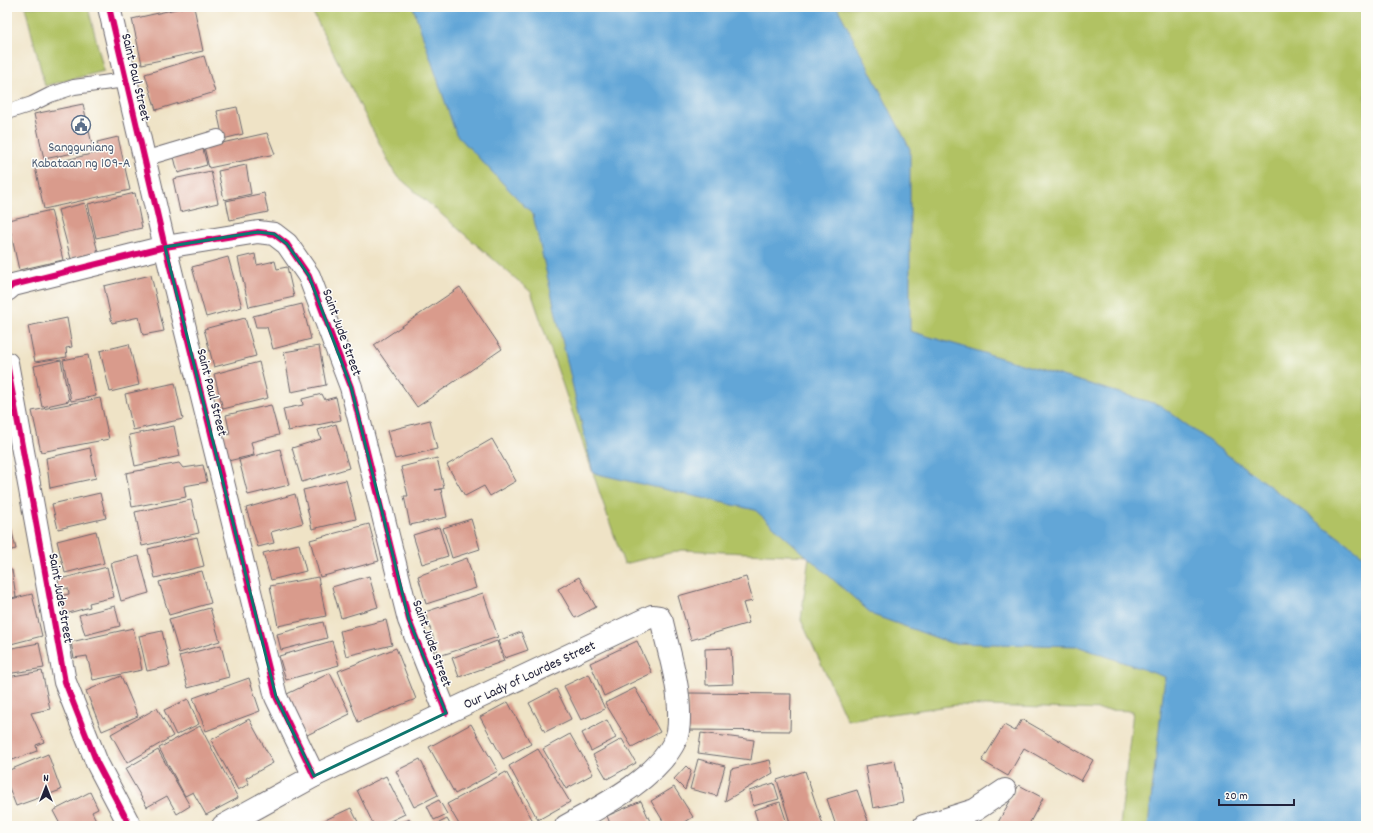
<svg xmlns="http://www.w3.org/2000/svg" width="1373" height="833" viewBox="0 0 1373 833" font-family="Dekko,sans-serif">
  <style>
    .green { fill: #b1c264; stroke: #6a7250 }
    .water { fill: #62a6d7; stroke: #426489 }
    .building { fill: #d99b8c }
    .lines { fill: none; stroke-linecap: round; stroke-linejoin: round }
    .service-casing { stroke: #6a666c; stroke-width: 16 }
    .minor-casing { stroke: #6a666c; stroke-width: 24 }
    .service { stroke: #fff; stroke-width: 14 }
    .minor { stroke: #fff; stroke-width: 22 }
    .cycleway-casing { stroke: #fdfcf7; stroke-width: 8 }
    .cycleway { stroke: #d6006c; stroke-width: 6 }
    .marked { fill: none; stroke: #0f766e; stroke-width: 3; stroke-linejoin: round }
    .labels { text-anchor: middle; stroke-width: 3; stroke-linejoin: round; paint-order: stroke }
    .street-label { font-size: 14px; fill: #22223b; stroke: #fdfcf7 }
    .service-label { font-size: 14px; fill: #4e5e75; stroke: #fdfcf7 }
  </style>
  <rect width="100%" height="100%" fill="#fdfcf7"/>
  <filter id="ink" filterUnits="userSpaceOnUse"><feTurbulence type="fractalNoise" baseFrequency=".025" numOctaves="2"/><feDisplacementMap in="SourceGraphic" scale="8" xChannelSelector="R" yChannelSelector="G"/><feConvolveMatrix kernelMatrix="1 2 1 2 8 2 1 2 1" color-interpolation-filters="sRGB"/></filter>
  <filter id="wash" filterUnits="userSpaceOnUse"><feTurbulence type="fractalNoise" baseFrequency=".012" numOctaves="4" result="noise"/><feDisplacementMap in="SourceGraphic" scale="16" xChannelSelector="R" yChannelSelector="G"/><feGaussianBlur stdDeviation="0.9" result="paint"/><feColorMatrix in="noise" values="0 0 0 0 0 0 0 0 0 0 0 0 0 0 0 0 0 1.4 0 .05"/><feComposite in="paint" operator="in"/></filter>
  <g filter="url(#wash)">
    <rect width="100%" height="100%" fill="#efe3c6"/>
    <g class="green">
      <polygon points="25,7 88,7 104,71 45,86"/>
      <polygon points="310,7 1366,7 1366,826 1120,826 1133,711 956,705 847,720 801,620 809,556 682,550 624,564 531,292 395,174"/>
    </g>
    <polygon class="water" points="413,7 837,7 910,149 910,331 1160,405 1364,556 1366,561 1366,826 1148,826 1165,677 1077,646 951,643 873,615 755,510 593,473 533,215 456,134"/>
    <g id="blocks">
      <g class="building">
        <polygon points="185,7 194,7 203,51 142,64 132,19"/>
        <polygon points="204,56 215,92 156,110 145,74"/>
        <polygon points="83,104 93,149 44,159 34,114"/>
        <polygon points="237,107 243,134 223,139 217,111"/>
        <polygon points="267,133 275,154 209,168 204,147"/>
        <polygon points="118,137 130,190 44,209 35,167 100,152 97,142"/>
        <polygon points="203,149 207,165 178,173 174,157"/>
        <polygon points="246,165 251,194 224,200 218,171"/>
        <polygon points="211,171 218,203 180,212 173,179"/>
        <polygon points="135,193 142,228 96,238 88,204"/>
        <polygon points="264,193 268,212 230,220 226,201"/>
        <polygon points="85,203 98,252 71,259 58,210"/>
        <polygon points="51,210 63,260 19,270 8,220"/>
        <polygon points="255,254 257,265 275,261 277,269 287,267 294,297 249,307 238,258"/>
        <polygon points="228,257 242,307 206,317 192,267"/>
        <polygon points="151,275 164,331 143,335 139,317 112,323 104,286"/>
        <polygon points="460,287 502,349 417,407 374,345"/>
        <polygon points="302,304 311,339 273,349 267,327 256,327 253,316"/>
        <polygon points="67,318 72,347 66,348 67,357 35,362 28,326"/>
        <polygon points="245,318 256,356 214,367 204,329"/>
        <polygon points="129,344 139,385 110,392 100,351"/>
        <polygon points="319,346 326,385 291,392 284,352"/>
        <polygon points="88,355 96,396 71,401 63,360"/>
        <polygon points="61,360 69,401 42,407 34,366"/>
        <polygon points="259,362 268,398 223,409 214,374"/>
        <polygon points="175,383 183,419 133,430 125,394"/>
        <polygon points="322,394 325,400 336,397 341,420 288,431 283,409 303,405 302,399"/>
        <polygon points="100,398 109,439 41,452 32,411"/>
        <polygon points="271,405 279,435 251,442 254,455 228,461 221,436 230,434 226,415"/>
        <polygon points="430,420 437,449 395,459 387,431"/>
        <polygon points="336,424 349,468 302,482 292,448 321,439 318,430"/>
        <polygon points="174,426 180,456 135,466 129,435"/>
        <polygon points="492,439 516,481 490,496 484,486 465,496 447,465"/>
        <polygon points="90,448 96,478 50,488 46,458"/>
        <polygon points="280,449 289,485 248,495 239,460"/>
        <polygon points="437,458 444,488 435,490 441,489 447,517 410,525 404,496 408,496 401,467"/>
        <polygon points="179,463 183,468 203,465 207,482 184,486 186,497 132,507 126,473"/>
        <polygon points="346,480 356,519 312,529 303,490"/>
        <polygon points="7,486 12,505 7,506"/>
        <polygon points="100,493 106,518 58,529 52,504"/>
        <polygon points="295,494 303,523 271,532 274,543 258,547 246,508"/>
        <polygon points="191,500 199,533 142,546 135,512"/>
        <polygon points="471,519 480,549 452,558 443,528"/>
        <polygon points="369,524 379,561 320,577 310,540"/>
        <polygon points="439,527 448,556 422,564 413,535"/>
        <polygon points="11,528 16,549 7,551 7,529"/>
        <polygon points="96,531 104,563 65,573 57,541"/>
        <polygon points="197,537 204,566 155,578 148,549"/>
        <polygon points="299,544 306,571 271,580 263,553"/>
        <polygon points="139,556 149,593 121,601 111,563"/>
        <polygon points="467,558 476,588 426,604 418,576"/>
        <polygon points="107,567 114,597 89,603 90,607 65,614 60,596 69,594 68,588 59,590 56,580"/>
        <polygon points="12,570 16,597 7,599 7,571"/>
        <polygon points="202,571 211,603 169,615 159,582"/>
        <polygon points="369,576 378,607 341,618 332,587"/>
        <polygon points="318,577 326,616 278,626 270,586"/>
        <polygon points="579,577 596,607 575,618 558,589"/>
        <polygon points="746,577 753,601 743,603 749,623 691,640 678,596"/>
        <polygon points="483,593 498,637 439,656 425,612"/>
        <polygon points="32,594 42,636 7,645 7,600"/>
        <polygon points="115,606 120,626 85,635 79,615"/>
        <polygon points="210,608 220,641 179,653 169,619"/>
        <polygon points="386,620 392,645 346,656 340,631"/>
        <polygon points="323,622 327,638 281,650 277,634"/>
        <polygon points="133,628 142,670 93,680 87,656 74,658 71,642"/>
        <polygon points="162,631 170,666 147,671 139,636"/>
        <polygon points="521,632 528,650 505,658 498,641"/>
        <polygon points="332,641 339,665 286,680 279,656"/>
        <polygon points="497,641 504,661 459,677 452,658"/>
        <polygon points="637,641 652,673 604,696 590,663"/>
        <polygon points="39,643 44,668 7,674 7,649"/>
        <polygon points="221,645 229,677 188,688 179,656"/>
        <polygon points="396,648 416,699 358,722 338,671"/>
        <polygon points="731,648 733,684 706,685 705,649"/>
        <polygon points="42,671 50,709 31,713 44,742 36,745 37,751 7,762 7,677"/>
        <polygon points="330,673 350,714 305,736 285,695"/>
        <polygon points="589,674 605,709 581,720 564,686"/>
        <polygon points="121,676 138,716 102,731 86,691"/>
        <polygon points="249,678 260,711 206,731 193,698"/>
        <polygon points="635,688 660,732 632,747 605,703"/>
        <polygon points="556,689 571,719 545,732 529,703"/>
        <polygon points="688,693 791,694 790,731 687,730"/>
        <polygon points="188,699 199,724 176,735 164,710"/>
        <polygon points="508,702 531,744 503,759 480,717"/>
        <polygon points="157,708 173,736 127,763 111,734"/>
        <polygon points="249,719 273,763 246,778 249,784 238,790 211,740"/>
        <polygon points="1022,719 1093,760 1081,781 1024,748 1008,776 982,761 1004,725 1015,731"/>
        <polygon points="607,720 616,738 591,751 582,733"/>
        <polygon points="471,724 498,771 455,794 429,747"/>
        <polygon points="200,726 238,798 206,815 193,792 185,796 159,748"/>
        <polygon points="701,733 754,740 751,760 698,753"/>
        <polygon points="570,734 593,774 566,789 543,749"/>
        <polygon points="622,739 636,763 607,779 593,755"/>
        <polygon points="538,749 570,802 538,820 509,766"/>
        <polygon points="158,750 190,806 177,814 167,796 147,807 125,769"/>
        <polygon points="48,754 61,790 16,806 8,785 7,786 7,771"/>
        <polygon points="420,759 438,795 414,807 396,771"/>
        <polygon points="698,759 725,766 717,796 690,789"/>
        <polygon points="770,760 773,773 725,801 731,769"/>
        <polygon points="895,761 903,802 873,808 865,766"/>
        <polygon points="686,766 691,771 685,790 674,779"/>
        <polygon points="805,771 823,825 820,826 791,826 777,780"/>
        <polygon points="506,772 533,821 524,826 460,826 447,804"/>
        <polygon points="386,776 405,814 380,826 374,826 357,790"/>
        <polygon points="774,783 779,799 753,806 749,791"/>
        <polygon points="1019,785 1043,798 1028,826 996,826"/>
        <polygon points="674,787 693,817 679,826 666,826 651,801"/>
        <polygon points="857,790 868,821 853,826 836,826 827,799"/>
        <polygon points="90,792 98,809 92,812 99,826 61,826 53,811"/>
        <polygon points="439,800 447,814 434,820 427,806"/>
        <polygon points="641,801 652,826 611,826 607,816"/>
        <polygon points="780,802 788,826 759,826 754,810"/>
        <polygon points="351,808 360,826 325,826 323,821"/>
        <polygon points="410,819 413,826 393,826"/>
        <polygon points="447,819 451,826 433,826"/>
      </g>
    </g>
  </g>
  <g filter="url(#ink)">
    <use href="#blocks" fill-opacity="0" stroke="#6a666c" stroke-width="1"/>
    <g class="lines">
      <defs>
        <g id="service">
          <polyline points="7,112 32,104 50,95 74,87 125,80"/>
          <polyline points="144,159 218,137"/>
        </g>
        <g id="minor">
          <polyline points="109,7 165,247 276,697 314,776"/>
          <polyline points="7,290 13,285 165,247 258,232 274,234 287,244 309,276 351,387 409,620 446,713"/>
          <polyline points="7,363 65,682 97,763 130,826"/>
          <path d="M223,826L314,776L446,713L652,616L659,617L662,622C669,653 680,686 679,718C679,725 678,735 675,741C656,779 602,806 566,826"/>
          <polyline points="924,826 975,810 1005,790"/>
        </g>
      </defs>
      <use href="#service" class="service-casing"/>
      <use href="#minor" class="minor-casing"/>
      <use href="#service" class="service"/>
      <use href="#minor" class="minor"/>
      <defs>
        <g id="cycleway">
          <polyline points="109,7 165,247 276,697 314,776"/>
          <polyline points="7,290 13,285 165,247 258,232 274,234 287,244 309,276 351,387 409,620 446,713"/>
          <polyline points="7,363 65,682 97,763 130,826"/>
        </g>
      </defs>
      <use href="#cycleway" class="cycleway-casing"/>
      <use href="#cycleway" class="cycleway"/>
    </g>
  </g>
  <path class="marked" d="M258,232L274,234L287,244L309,276L351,387L409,620L446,713L314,776L276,697L165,247Z"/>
  <defs>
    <symbol id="civic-ring" viewBox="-11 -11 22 22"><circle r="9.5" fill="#fdfcf7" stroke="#5c6f8a" stroke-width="1.5"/><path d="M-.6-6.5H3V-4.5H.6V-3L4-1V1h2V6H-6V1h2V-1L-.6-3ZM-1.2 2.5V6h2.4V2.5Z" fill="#5c6f8a"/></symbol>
  </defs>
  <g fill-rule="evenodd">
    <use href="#civic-ring" x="70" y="114" width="22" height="22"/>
  </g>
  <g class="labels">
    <g class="street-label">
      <text transform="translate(137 77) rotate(77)" y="5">Saint Paul Street</text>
      <text transform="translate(343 332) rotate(70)" y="5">Saint Jude Street</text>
      <text transform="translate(213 392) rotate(76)" y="5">Saint Paul Street</text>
      <text transform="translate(62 598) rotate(80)" y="5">Saint Jude Street</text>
      <text transform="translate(433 643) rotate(70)" y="5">Saint Jude Street</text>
      <text transform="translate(529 674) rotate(-25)" y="5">Our Lady of Lourdes Street</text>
    </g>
    <g class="service-label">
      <text x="81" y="151">Sangguniang<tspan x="81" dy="16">Kabataan ng 109-A</tspan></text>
    </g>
  </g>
  <rect width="1373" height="833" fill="none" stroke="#fdfcf7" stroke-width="24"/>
  <g transform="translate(46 787)" stroke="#fdfcf7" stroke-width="3" paint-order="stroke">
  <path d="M0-3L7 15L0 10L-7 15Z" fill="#22223b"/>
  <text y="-6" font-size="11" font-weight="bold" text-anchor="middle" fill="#22223b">N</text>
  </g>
  <path d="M1219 799v6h75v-6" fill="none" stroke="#22223b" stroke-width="2"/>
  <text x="1225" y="799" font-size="12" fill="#22223b" stroke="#fdfcf7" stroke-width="3" paint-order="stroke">20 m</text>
</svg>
